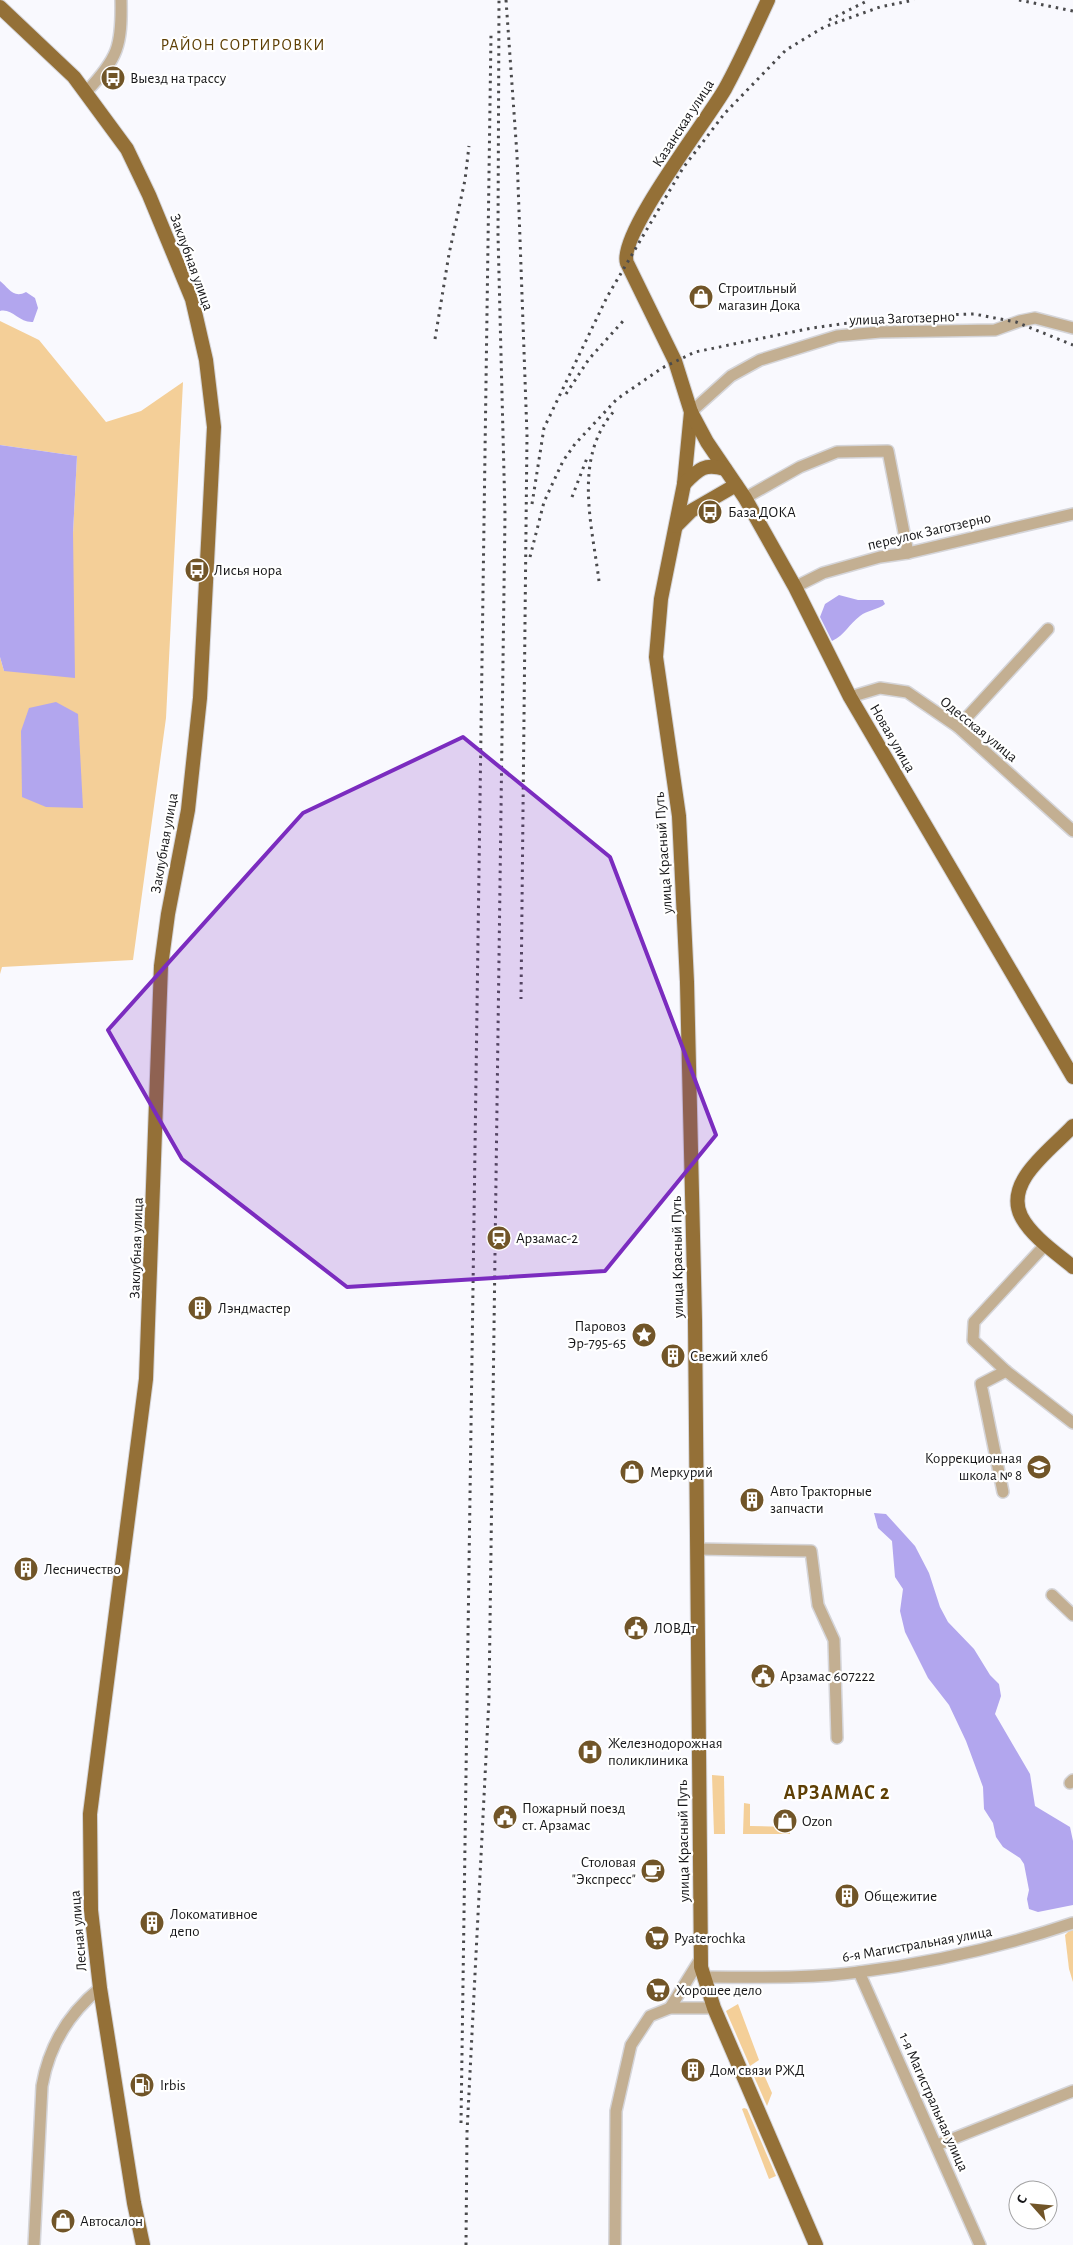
<svg xmlns="http://www.w3.org/2000/svg" width="1073" height="2245" viewBox="0 0 1073 2245" font-family="'Alegreya Sans',sans-serif">
  <style>
    .green { fill: #f4cf98 }
    .water { fill: #b2a6ee }
    .lines { fill: none; stroke-linecap: round; stroke-linejoin: round }
    .minor-casing { stroke: #d5d5d9; stroke-width: 14 }
    .major-casing { stroke: #d5d5d9; stroke-width: 16 }
    .minor { stroke: #c3af92; stroke-width: 11 }
    .major { stroke: #947037; stroke-width: 14 }
    .rail { stroke: #4a4a4c; stroke-width: 3; stroke-dasharray: 2.5 5; stroke-linecap: butt }
    .marked { fill: #7b2cbf; fill-opacity: 0.2; stroke: #7b2cbf; stroke-width: 4; stroke-linejoin: round }
    .labels { text-anchor: middle; stroke-width: 4.5; stroke-linejoin: round; paint-order: stroke }
    .poi-label { font-size: 15px; fill: #161618; stroke: #fff; text-anchor: start }
    .street-label { font-size: 15px; fill: #161618; stroke: #fff }
    .neighbourhood-label { font-size: 16px; letter-spacing: 1px; fill: #5e3f04; stroke: #fff }
    .district-label { font-size: 20px; font-weight: bold; letter-spacing: 1px; fill: #5e3f04; stroke: #fff }
  </style>
  <rect width="100%" height="100%" fill="#f9f9fe"/>
  <g class="green">
    <polygon points="0,321 39,340 106,422 141,411 183,382 166,718 133,960 2,967 0,974 0,657 4,671 73,533 77,456 0,445"/>
    <polygon points="712,1775 724,1776 725,1834 714,1834"/>
    <polygon points="744,1803 750,1804 750,1826 790,1827 790,1834 743,1834"/>
    <polygon points="1073,1927 1073,1982 1069,1969 1065,1935"/>
    <polygon points="738,2004 759,2060 750,2066 726,2011"/>
    <polygon points="761,2068 772,2093 767,2106 752,2072"/>
    <polygon points="744,2108 747,2109 776,2176 769,2179 742,2109"/>
  </g>
  <g class="water">
    <path d="M0,281C8,287 13,299 26,292L35,298L38,308L33,322C19,323 12,308 0,311Z"/>
    <polygon points="0,445 77,456 73,533 75,678 4,671 0,657"/>
    <path d="M839,595L858,600H883L885,604C878,610 867,610 860,616C849,624 845,635 832,641L820,617L825,604Z"/>
    <polygon points="56,702 78,714 83,808 46,807 22,797 21,731 29,708"/>
    <polygon points="874,1513 886,1514 915,1546 929,1573 940,1607 948,1622 974,1649 990,1675 999,1684 1001,1696 995,1714 1030,1774 1035,1806 1070,1827 1073,1841 1073,1905 1038,1912 1029,1909 1027,1899 1029,1890 1024,1864 1020,1858 1003,1847 996,1837 993,1823 984,1809 983,1787 966,1741 949,1705 928,1678 905,1632 900,1611 903,1589 895,1577 892,1541 878,1528"/>
  </g>
  <g class="lines">
    <defs>
      <g id="minor">
        <path d="M87,91C118,58 122,46 121,0"/>
        <polyline points="691,412 731,376 760,360 837,336 880,332 995,330 1020,321 1035,318 1073,328"/>
        <polyline points="745,498 800,467 837,452 888,451 908,553"/>
        <polyline points="795,587 823,573 880,557 908,553 1073,514"/>
        <polyline points="850,697 880,688 907,692 958,727 1073,831"/>
        <polyline points="958,727 1048,629"/>
        <polyline points="1046,1244 974,1322 973,1340 1006,1371 1073,1423"/>
        <polyline points="1003,1492 981,1384 1006,1371"/>
        <polyline points="697,1549 811,1551 818,1605 834,1640 837,1738"/>
        <polyline points="1052,1595 1073,1615"/>
        <polyline points="1070,1783 1073,1780"/>
        <polyline points="859,1972 980,2245"/>
        <path d="M703,1977C755,1977 808,1979 859,1972C930,1963 1005,1946 1073,1923"/>
        <polyline points="670,2008 701,1958"/>
        <polyline points="937,2145 1073,2091"/>
        <path d="M34,2245L42,2086C49,2045 68,2014 100,1988"/>
        <polyline points="615,2245 616,2111 631,2045 650,2016 670,2008 714,2008"/>
      </g>
      <g id="major">
        <path d="M768,0C754,30 741,60 725,89C708,119 617,236 627,263L675,361L691,412L684,484L661,599L656,657L679,816L687,982L695,1320L701,1967L714,2008L816,2245"/>
        <polyline points="0,7 74,77 127,149 149,195 192,299 206,360 214,427 200,698 188,810 168,914 161,966 146,1379 90,1814 91,1910 100,1988 134,2203 143,2245"/>
        <polyline points="691,412 707,442 745,498 795,587 850,697 1073,1077"/>
        <path d="M684,484C699,469 704,463 725,469"/>
        <polyline points="676,526 691,511 736,485"/>
        <path d="M1073,1126C1052,1149 1004,1181 1021,1216C1031,1236 1056,1253 1073,1267"/>
      </g>
    </defs>
    <use href="#minor" class="minor-casing"/>
    <use href="#major" class="major-casing"/>
    <use href="#minor" class="minor"/>
    <use href="#major" class="major"/>
    <g class="rail">
      <polyline points="506,0 517,155 527,435 521,999"/>
      <polyline points="1019,0 1073,11"/>
      <polyline points="829,20 869,0"/>
      <polyline points="435,339 449,254 465,180 469,146"/>
      <polyline points="566,394 589,359 624,320"/>
      <polyline points="572,497 587,458"/>
      <polyline points="532,504 544,428 607,297 683,168 725,113 786,50 824,27 880,7 914,0"/>
      <polyline points="530,557 544,502 563,461 575,444 617,399 662,368 695,352 812,328 900,316 974,314 1016,322 1073,345"/>
      <path d="M599,581C592,524 572,456 616,409"/>
      <polyline points="461,2123 491,35"/>
      <polyline points="466,2245 467,2132 489,1698 505,514 498,235 499,0"/>
    </g>
  </g>
  <path class="marked" d="M463,737L610,857L716,1135L605,1271L347,1287L182,1159L108,1030L303,813Z"/>
  <defs>
    <symbol id="bus-disc" viewBox="-11 -11 22 22"><circle r="9.5" fill="#715528" stroke="#fff"/><path d="M-5-6H5V4H4V6H2V4H-2V6H-4V4H-5ZM-3.5-4V0h7V-4ZM-3.5 1.2v1.5H-2V1.2ZM2 1.2v1.5H3.5V1.2Z" fill="#fff"/></symbol>
    <symbol id="shop-disc" viewBox="-11 -11 22 22"><circle r="9.5" fill="#715528" stroke="#fff"/><path d="M-5-2.5h2.3a2.7 3.5 0 0 1 5.4 0H5L5.5 6h-11ZM-1.5-2.5h3a1.5 2.3 0 0 0-3 0Z" fill="#fff"/></symbol>
    <symbol id="station-disc" viewBox="-11 -11 22 22"><circle r="9.5" fill="#715528" stroke="#fff"/><path d="M-3-6H3Q5-6 5-4V2Q5 4 3 4L4.5 6H3L1.5 4h-3L-3 6H-4.5L-3 4Q-5 4-5 2V-4Q-5-6-3-6ZM-3.5-4v3h7v-3ZM-3.5 1v1.5H-2V1ZM2 1v1.5H3.5V1Z" fill="#fff"/></symbol>
    <symbol id="building-disc" viewBox="-11 -11 22 22"><circle r="9.5" fill="#715528" stroke="#fff"/><path d="M-4-6H4V6H1V3H-1V6H-4ZM-2.5-4.3h1.7v1.8h-1.7ZM.8-4.3h1.7v1.8H.8ZM-2.5-1h1.7V.8h-1.7ZM.8-1h1.7V.8H.8Z" fill="#fff"/></symbol>
    <symbol id="sight-disc" viewBox="-11 -11 22 22"><circle r="9.5" fill="#715528" stroke="#fff"/><path d="M0-6L1.8-2.2L6-1.7L2.9 1.2L3.7 5.4L0 3.3L-3.7 5.4L-2.9 1.2L-6-1.7L-1.8-2.2Z" fill="#fff"/></symbol>
    <symbol id="school-disc" viewBox="-11 -11 22 22"><circle r="9.5" fill="#715528" stroke="#fff"/><path d="M0-5L7-2L0 1L-7-2ZM-4 1L0 2.5L4 1V4Q0 6-4 4Z" fill="#fff"/></symbol>
    <symbol id="civic-disc" viewBox="-11 -11 22 22"><circle r="9.5" fill="#715528" stroke="#fff"/><path d="M-.6-6.5H3V-4.5H.6V-3L4-1V1h2V6H-6V1h2V-1L-.6-3ZM-1.2 2.5V6h2.4V2.5Z" fill="#fff"/></symbol>
    <symbol id="hospital-disc" viewBox="-11 -11 22 22"><circle r="9.5" fill="#715528" stroke="#fff"/><path d="M-5-5h3v3.5h4V-5h3V5h-3V1.5h-4V5h-3Z" fill="#fff"/></symbol>
    <symbol id="cafe-disc" viewBox="-11 -11 22 22"><circle r="9.5" fill="#715528" stroke="#fff"/><path d="M-5.5-4.5H6V0H3Q3 3.5 0 3.5H-2.5Q-5.5 3.5-5.5 0ZM3-3.2v2h1.7v-2ZM-6 4.5H4V6H-6Z" fill="#fff"/></symbol>
    <symbol id="supermarket-disc" viewBox="-11 -11 22 22"><circle r="9.5" fill="#715528" stroke="#fff"/><path d="M-6-5.5h2.5l.6 2H6L4.5 2H-2.5L-4.4-4H-6ZM-1.5 3.2a1.3 1.3 0 1 0 .1 0ZM3 3.2a1.3 1.3 0 1 0 .1 0Z" fill="#fff"/></symbol>
    <symbol id="fuel-disc" viewBox="-11 -11 22 22"><circle r="9.5" fill="#715528" stroke="#fff"/><path d="M-5.5-6h7V0h2V4h1.3V-2.5L3-4.5l.8-.8L6-3V5H2.5V1h-1V6h-7ZM-4.2-4.7v3.2H.2V-4.7Z" fill="#fff"/></symbol>
  </defs>
  <g fill-rule="evenodd">
    <use href="#bus-disc" x="99" y="64" width="28" height="28"/>
    <use href="#shop-disc" x="687" y="283" width="28" height="28"/>
    <use href="#bus-disc" x="696" y="498" width="28" height="28"/>
    <use href="#bus-disc" x="183" y="556" width="28" height="28"/>
    <use href="#station-disc" x="485" y="1224" width="28" height="28"/>
    <use href="#building-disc" x="186" y="1294" width="28" height="28"/>
    <use href="#sight-disc" x="630" y="1321" width="28" height="28"/>
    <use href="#building-disc" x="659" y="1342" width="28" height="28"/>
    <use href="#school-disc" x="1025" y="1453" width="28" height="28"/>
    <use href="#shop-disc" x="618" y="1458" width="28" height="28"/>
    <use href="#building-disc" x="738" y="1486" width="28" height="28"/>
    <use href="#building-disc" x="12" y="1555" width="28" height="28"/>
    <use href="#civic-disc" x="622" y="1614" width="28" height="28"/>
    <use href="#civic-disc" x="749" y="1662" width="28" height="28"/>
    <use href="#hospital-disc" x="576" y="1738" width="28" height="28"/>
    <use href="#civic-disc" x="491" y="1803" width="28" height="28"/>
    <use href="#shop-disc" x="771" y="1807" width="28" height="28"/>
    <use href="#cafe-disc" x="639" y="1857" width="28" height="28"/>
    <use href="#building-disc" x="833" y="1882" width="28" height="28"/>
    <use href="#building-disc" x="138" y="1909" width="28" height="28"/>
    <use href="#supermarket-disc" x="643" y="1924" width="28" height="28"/>
    <use href="#supermarket-disc" x="644" y="1976" width="28" height="28"/>
    <use href="#building-disc" x="679" y="2056" width="28" height="28"/>
    <use href="#fuel-disc" x="128" y="2071" width="28" height="28"/>
    <use href="#shop-disc" x="49" y="2207" width="28" height="28"/>
  </g>
  <g class="labels">
    <g class="poi-label">
      <text x="130" y="83">Выезд на трассу</text>
      <text x="718" y="293">Строитльный<tspan x="718" dy="17">магазин Дока</tspan></text>
      <text x="728" y="517">База ДОКА</text>
      <text x="214" y="575">Лисья нора</text>
      <text x="516" y="1243">Арзамас-2</text>
      <text x="218" y="1313">Лэндмастер</text>
      <text x="626" y="1331" text-anchor="end">Паровоз<tspan x="626" dy="17">Эр-795-65</tspan></text>
      <text x="690" y="1361">Свежий хлеб</text>
      <text x="1022" y="1463" text-anchor="end">Коррекционная<tspan x="1022" dy="17">школа № 8</tspan></text>
      <text x="650" y="1477">Меркурий</text>
      <text x="770" y="1496">Авто Тракторные<tspan x="770" dy="17">запчасти</tspan></text>
      <text x="44" y="1574">Лесничество</text>
      <text x="654" y="1633">ЛОВДт</text>
      <text x="780" y="1681">Арзамас 607222</text>
      <text x="608" y="1748">Железнодорожная<tspan x="608" dy="17">поликлиника</tspan></text>
      <text x="522" y="1813">Пожарный поезд<tspan x="522" dy="17">ст. Арзамас</tspan></text>
      <text x="802" y="1826">Ozon</text>
      <text x="636" y="1867" text-anchor="end">Столовая<tspan x="636" dy="17">"Экспресс"</tspan></text>
      <text x="864" y="1901">Общежитие</text>
      <text x="170" y="1919">Локомативное<tspan x="170" dy="17">депо</tspan></text>
      <text x="674" y="1943">Pyaterochka</text>
      <text x="676" y="1995">Хорошее дело</text>
      <text x="710" y="2075">Дом связи РЖД</text>
      <text x="160" y="2090">Irbis</text>
      <text x="80" y="2226">Автосалон</text>
    </g>
    <g class="street-label">
      <text transform="translate(683 123) rotate(-57)" y="5">Казанская улица</text>
      <text transform="translate(192 262) rotate(70)" y="5">Заклубная улица</text>
      <text transform="translate(902 318) rotate(-2)" y="5">улица Заготзерно</text>
      <text transform="translate(929 531) rotate(-13)" y="5">переулок Заготзерно</text>
      <text transform="translate(979 729) rotate(39)" y="5">Одесская улица</text>
      <text transform="translate(893 738) rotate(60)" y="5">Новая улица</text>
      <text transform="translate(164 843) rotate(-80)" y="5">Заклубная улица</text>
      <text transform="translate(663 853) rotate(-94)" y="5">улица Красный Путь</text>
      <text transform="translate(136 1248) rotate(-88)" y="5">Заклубная улица</text>
      <text transform="translate(677 1257) rotate(-91)" y="5">улица Красный Путь</text>
      <text transform="translate(683 1841) rotate(-91)" y="5">улица Красный Путь</text>
      <text transform="translate(78 1931) rotate(-95)" y="5">Лесная улица</text>
      <text transform="translate(917 1944) rotate(-10)" y="5">6-я Магистральная улица</text>
      <text transform="translate(934 2102) rotate(66)" y="5">1-я Магистральная улица</text>
    </g>
    <g class="neighbourhood-label">
      <text x="243" y="50">РАЙОН СОРТИРОВКИ</text>
    </g>
    <g class="district-label">
      <text x="837" y="1799">АРЗАМАС 2</text>
    </g>
  </g>
  <g transform="translate(1033 2205) rotate(297)"><circle r="24" fill="#ffffff" stroke="#a2a2a3"/>
  <path d="M0-4L9 19L0 12L-9 19Z" fill="#715528"/>
  <text y="-8" font-size="14" font-weight="bold" text-anchor="middle" fill="#161618">С</text>
  </g>
</svg>
